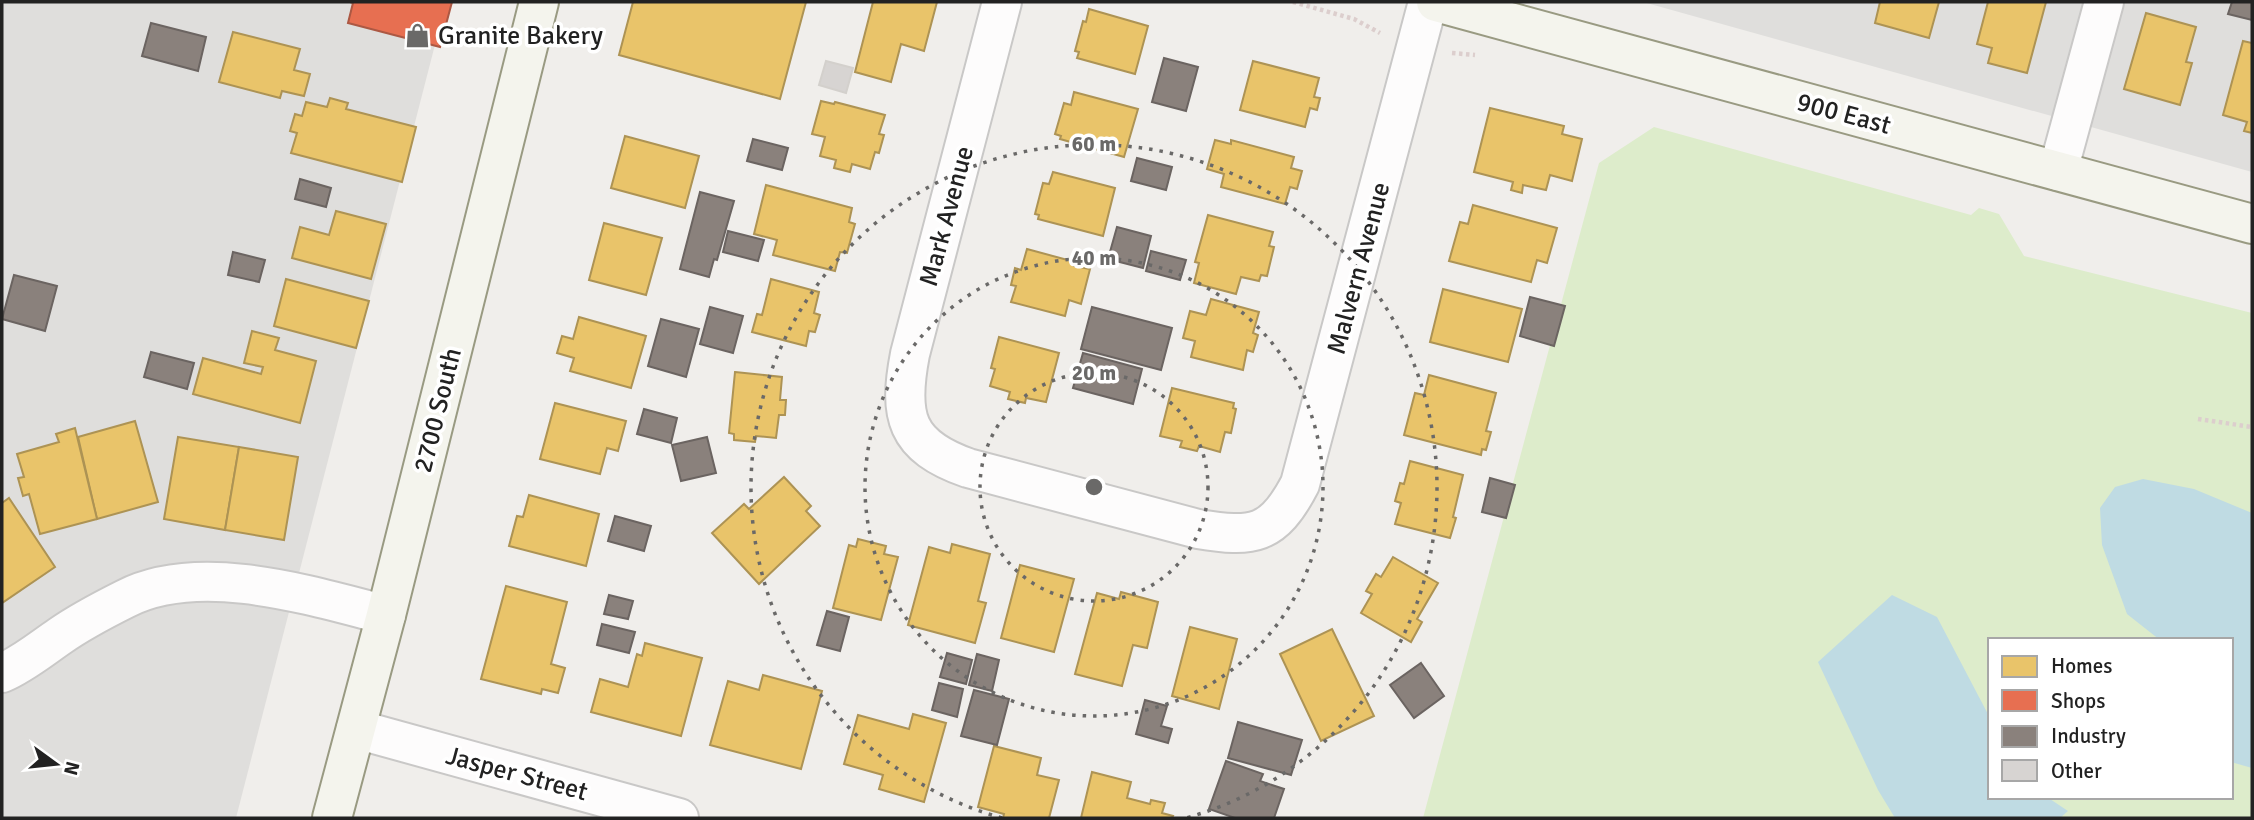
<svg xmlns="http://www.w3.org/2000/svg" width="2254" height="820" viewBox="0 0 2254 820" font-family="Signika,sans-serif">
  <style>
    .residential { fill: #dfdedc }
    .grass { fill: #ddeccb; fill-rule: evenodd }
    .water { fill: #bfdbe3 }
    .homes { fill: #e9c46a; stroke: #ad9354; stroke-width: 2 }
    .shops { fill: #e76f51; stroke: #ac5843; stroke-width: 2 }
    .industry { fill: #8a817c; stroke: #6b6461; stroke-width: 2 }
    .building { fill: #d7d4d2; stroke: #d3d0cc; stroke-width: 2 }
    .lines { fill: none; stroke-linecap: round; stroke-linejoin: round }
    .street-casing { stroke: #c9c8c7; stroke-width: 42 }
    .secondary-casing { stroke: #999a82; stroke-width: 42 }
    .path { stroke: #dccecd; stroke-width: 4.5; stroke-dasharray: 3.5 3.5; stroke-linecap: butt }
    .street { stroke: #fdfcfc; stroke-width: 38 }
    .secondary { stroke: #f4f4ed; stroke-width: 38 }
    .ring { fill: none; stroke: #6a6968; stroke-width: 3.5; stroke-dasharray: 3.5 7 }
    .labels { text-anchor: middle; stroke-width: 7; stroke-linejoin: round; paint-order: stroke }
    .poi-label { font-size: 26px; fill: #222; stroke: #fff; text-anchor: start }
    .street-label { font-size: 26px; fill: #222; stroke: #fff }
    .centre { fill: #6a6968; stroke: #fff; stroke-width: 3.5 }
    .ring-label { font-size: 21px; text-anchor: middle; font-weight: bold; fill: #6a6968; stroke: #fff; stroke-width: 7; stroke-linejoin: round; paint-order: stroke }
  </style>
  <rect width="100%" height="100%" fill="#f0eeeb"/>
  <g class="residential">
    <polygon points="2,2 446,2 236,818 2,818"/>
    <polygon points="1643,2 2252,2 2252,172"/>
  </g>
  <path class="grass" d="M1654,127L1971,215L1979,208L1999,214L2024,256L2252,313V818H1423L1599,163ZM1990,640H2231V797H1990Z"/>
  <g class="water">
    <polygon points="2143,479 2194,489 2252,513 2252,768 2231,762 2231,640 2160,640 2127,614 2102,545 2100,508 2115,487"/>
    <polygon points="1892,595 1937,617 1990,718 1990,797 2047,797 2068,811 2060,818 1895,818 1878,790 1818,662"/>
  </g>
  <g class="homes">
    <polygon points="633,2 806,2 780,99 619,55"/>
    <polygon points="873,2 937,2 924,51 901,44 891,82 855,72"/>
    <polygon points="1880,2 1939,2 1929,38 1875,23"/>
    <polygon points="1988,2 2046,2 2027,73 1988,63 1992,48 1977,44"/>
    <polygon points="1089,9 1148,26 1135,74 1077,58 1079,52 1075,51 1083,21 1086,22"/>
    <polygon points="2146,13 2196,27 2186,62 2192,63 2180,105 2124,89"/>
    <polygon points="233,32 300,49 294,70 310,74 304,96 282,91 280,98 219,82"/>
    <polygon points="2243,41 2252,43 2252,133 2244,131 2247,122 2223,115"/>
    <polygon points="1253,61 1319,78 1314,97 1320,98 1317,110 1310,108 1305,127 1240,110"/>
    <polygon points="1074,92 1138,109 1124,157 1060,139 1061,136 1055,134 1064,103 1071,105"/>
    <polygon points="330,98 348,103 346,109 416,127 402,182 291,153 297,133 290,131 295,114 302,116 306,102 327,107"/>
    <polygon points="821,101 834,104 835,102 885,115 879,134 884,135 879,153 875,152 870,169 852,164 850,172 834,168 836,160 820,156 825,137 812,134"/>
    <polygon points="1490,108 1564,126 1562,134 1582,139 1572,181 1550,175 1546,190 1523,185 1522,193 1511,190 1513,182 1474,172"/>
    <polygon points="625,136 699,156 685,208 611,188"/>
    <polygon points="1215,140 1231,144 1231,140 1294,157 1291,168 1302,171 1297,189 1290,187 1285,204 1221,187 1224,174 1207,169"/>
    <polygon points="1053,172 1115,188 1103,236 1038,219 1039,215 1035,214 1043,183 1049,184"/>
    <polygon points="766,185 852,208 849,222 855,224 847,253 840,252 835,271 773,255 777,240 754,234"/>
    <polygon points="1473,205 1557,228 1547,263 1537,260 1531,282 1449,261 1460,222 1468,224"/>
    <polygon points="336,211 386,224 371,279 292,258 300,227 329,235"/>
    <polygon points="1208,215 1273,232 1269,246 1274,247 1267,276 1261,275 1259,281 1241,277 1236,294 1194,283 1199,263 1195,262"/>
    <polygon points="604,223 662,238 646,295 589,280"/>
    <polygon points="1027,249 1075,262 1074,266 1090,269 1081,304 1069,300 1065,316 1011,302 1016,286 1011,285 1015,268 1021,270"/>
    <polygon points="286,279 369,301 356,348 274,326"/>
    <polygon points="771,279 819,292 814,313 820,315 815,332 809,331 806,346 752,332 757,314 762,315"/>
    <polygon points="1443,289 1522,309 1508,362 1430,342"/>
    <polygon points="1211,299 1259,312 1253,333 1258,335 1253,352 1247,350 1243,370 1191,357 1195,341 1183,338 1190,311 1206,315"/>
    <polygon points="579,317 646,336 631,388 570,371 574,358 557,353 562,336 573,339"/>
    <polygon points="252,331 279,338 275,350 316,361 300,423 193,394 203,358 261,374 263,367 244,363"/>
    <polygon points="999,337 1059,353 1046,402 1026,398 1025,403 1008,399 1010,392 990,386 995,369 991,368"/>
    <polygon points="735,372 782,377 780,400 786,400 785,415 779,415 776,438 756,436 755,442 734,440 734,434 729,433"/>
    <polygon points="1429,375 1496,393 1486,431 1491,432 1486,450 1482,449 1481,455 1404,435 1415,393 1424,395"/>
    <polygon points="1172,388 1234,403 1233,408 1236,409 1231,433 1225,432 1220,452 1199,446 1197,451 1180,447 1182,441 1160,436"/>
    <polygon points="555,403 626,421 618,451 607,448 600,474 540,459"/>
    <polygon points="135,421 158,502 97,519 78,437"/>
    <polygon points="75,428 97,519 40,534 29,494 23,496 18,478 24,477 17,454 59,442 56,434"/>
    <polygon points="178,437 239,447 225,530 164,519"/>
    <polygon points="239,447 298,457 284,540 225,530"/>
    <polygon points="1410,461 1463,475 1453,517 1456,518 1450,538 1395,524 1401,503 1395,501 1400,483 1404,484"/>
    <polygon points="784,477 811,506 806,511 820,526 759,584 712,533 744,504 749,509"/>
    <polygon points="529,495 599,514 586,566 509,546 517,516 523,517"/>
    <polygon points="9,498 55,567 2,603 2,503"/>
    <polygon points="858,539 886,546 884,554 898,557 881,620 833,608 849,545 856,547"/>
    <polygon points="952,544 990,554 978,601 986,603 975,643 908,625 929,547 950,553"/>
    <polygon points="1393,557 1438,583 1417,619 1422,622 1411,642 1361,613 1372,594 1366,591 1376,574 1381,577"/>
    <polygon points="1020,565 1074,579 1054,652 1001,638"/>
    <polygon points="506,586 567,602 551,664 565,668 558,693 542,689 541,694 481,679"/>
    <polygon points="1121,592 1158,602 1147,648 1133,645 1122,686 1075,674 1097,593 1119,599"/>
    <polygon points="1190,627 1237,639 1219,709 1172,696"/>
    <polygon points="1332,629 1374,716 1321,741 1280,654"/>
    <polygon points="645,643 702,658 681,736 591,712 600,679 628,687 637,654 642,656"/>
    <polygon points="763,675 822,691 801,769 710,745 728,681 759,690"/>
    <polygon points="913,714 946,723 924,802 879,789 883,775 844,764 858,715 909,729"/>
    <polygon points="994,746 1041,758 1037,775 1059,780 1049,818 1003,818 1004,814 978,807"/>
    <polygon points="1092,772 1131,782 1127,798 1150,804 1151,800 1165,803 1162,813 1173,816 1172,818 1081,818"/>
  </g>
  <polygon class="shops" points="350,2 452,2 440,47 348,23 353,3"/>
  <g class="industry">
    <polygon points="2232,2 2252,2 2252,20 2228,14"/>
    <polygon points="151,23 206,37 198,71 142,56"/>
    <polygon points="1164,58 1198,67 1186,111 1152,102"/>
    <polygon points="753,139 788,148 782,170 747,161"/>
    <polygon points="1137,158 1172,167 1166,190 1131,181"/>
    <polygon points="300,179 331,188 326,207 295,199"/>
    <polygon points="700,192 734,201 717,260 714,259 709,277 680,269"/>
    <polygon points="1117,227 1151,236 1143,268 1108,259"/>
    <polygon points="728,231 764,240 758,261 723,252"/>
    <polygon points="1151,251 1186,260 1180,280 1146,271"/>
    <polygon points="233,252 265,260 259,282 228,275"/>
    <polygon points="14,275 57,286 45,331 2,319"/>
    <polygon points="1530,297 1565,306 1554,346 1520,336"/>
    <polygon points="710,307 743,316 733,353 700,344"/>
    <polygon points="1092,307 1172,328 1161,370 1081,349"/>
    <polygon points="661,319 699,329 686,377 648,366"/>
    <polygon points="151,352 194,363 187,389 144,377"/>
    <polygon points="1083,353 1142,369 1133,404 1073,388"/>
    <polygon points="644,409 677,418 671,443 637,434"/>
    <polygon points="707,437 716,473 681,481 672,445"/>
    <polygon points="1490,478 1515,485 1506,518 1482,512"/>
    <polygon points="615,516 651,526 644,551 608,541"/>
    <polygon points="609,595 633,601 628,619 604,614"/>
    <polygon points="827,611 849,617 840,651 817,645"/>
    <polygon points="602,624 635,632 629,653 597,645"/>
    <polygon points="947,653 972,660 966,684 940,677"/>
    <polygon points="977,654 999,660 992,691 969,685"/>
    <polygon points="1421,663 1444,696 1414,718 1390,685"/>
    <polygon points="939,683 963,689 957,717 932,710"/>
    <polygon points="974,690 1009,699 997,745 961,736"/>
    <polygon points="1145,700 1167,706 1161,726 1172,729 1168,743 1136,734"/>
    <polygon points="1238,722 1302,740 1291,775 1228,758"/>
    <polygon points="1226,761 1263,774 1260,781 1284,789 1274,818 1235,818 1209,809"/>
  </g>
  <polygon class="building" points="826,61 853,68 846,93 819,85"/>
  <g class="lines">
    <defs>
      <g id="street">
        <path d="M1002,2L910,354C898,416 905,446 968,468L1198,529C1253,538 1273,536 1300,484L1428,2"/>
        <polyline points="2058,171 2104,2"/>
        <path d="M2,673C23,664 41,649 60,636C80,622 103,610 125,599C199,561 309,595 386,615"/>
        <polyline points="356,729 679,818"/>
      </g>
      <g id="secondary">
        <polyline points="1436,2 2252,224"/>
        <polyline points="332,818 386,615 539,2"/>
      </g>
    </defs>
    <use href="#street" class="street-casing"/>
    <use href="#secondary" class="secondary-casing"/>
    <g class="path">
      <polyline points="1293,2 1354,19 1380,33"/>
      <polyline points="1452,53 1475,55"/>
      <polyline points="2198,419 2252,427"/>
    </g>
    <use href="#street" class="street"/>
    <use href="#secondary" class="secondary"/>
  </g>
  <g class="ring">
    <circle cx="1094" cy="487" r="114"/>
    <circle cx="1094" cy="487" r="229"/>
    <path d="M1002 818A343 343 0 1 1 1186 818"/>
  </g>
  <defs>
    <symbol id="shop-bare" viewBox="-9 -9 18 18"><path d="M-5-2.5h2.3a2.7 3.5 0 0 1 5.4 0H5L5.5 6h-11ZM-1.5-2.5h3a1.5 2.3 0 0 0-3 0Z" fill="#6a6968" stroke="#fff" stroke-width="2.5" paint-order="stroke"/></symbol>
  </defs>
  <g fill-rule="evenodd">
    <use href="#shop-bare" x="400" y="18" width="35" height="35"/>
  </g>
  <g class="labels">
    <g class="poi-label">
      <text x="438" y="44">Granite Bakery</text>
    </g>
    <g class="street-label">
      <text transform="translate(1844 113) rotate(15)" y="9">900 East</text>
      <text transform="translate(946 216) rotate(-75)" y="9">Mark Avenue</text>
      <text transform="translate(1358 268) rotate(-75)" y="9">Malvern Avenue</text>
      <text transform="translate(437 410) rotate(-76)" y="9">2700 South</text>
      <text transform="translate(517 773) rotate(15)" y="9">Jasper Street</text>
    </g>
  </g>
  <circle cx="1094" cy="487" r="10" class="centre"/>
  <g class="ring-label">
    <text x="1094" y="151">60 m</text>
    <text x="1094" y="265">40 m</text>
    <text x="1094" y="380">20 m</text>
  </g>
  <rect width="2254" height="820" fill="none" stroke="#222222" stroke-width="7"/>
  <rect x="1988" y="638" width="245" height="161" fill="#ffffff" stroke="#a7a7a7" stroke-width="2"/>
  <rect x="2002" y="656" width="35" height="21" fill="#e9c46a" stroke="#a7a7a7" stroke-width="2"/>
  <text x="2051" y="673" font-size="21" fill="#222222">Homes</text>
  <rect x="2002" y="690" width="35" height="21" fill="#e76f51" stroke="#a7a7a7" stroke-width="2"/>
  <text x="2051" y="708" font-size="21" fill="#222222">Shops</text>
  <rect x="2002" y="726" width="35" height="21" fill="#8a817c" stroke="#a7a7a7" stroke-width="2"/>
  <text x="2051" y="743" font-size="21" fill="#222222">Industry</text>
  <rect x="2002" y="760" width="35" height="21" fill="#d7d4d2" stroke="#a7a7a7" stroke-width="2"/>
  <text x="2051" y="778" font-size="21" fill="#222222">Other</text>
  <g transform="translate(56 764) rotate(105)" stroke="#ffffff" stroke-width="5" paint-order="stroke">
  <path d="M0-5L12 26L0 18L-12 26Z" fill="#222222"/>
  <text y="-10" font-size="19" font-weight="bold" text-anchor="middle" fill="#222222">N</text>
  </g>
</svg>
